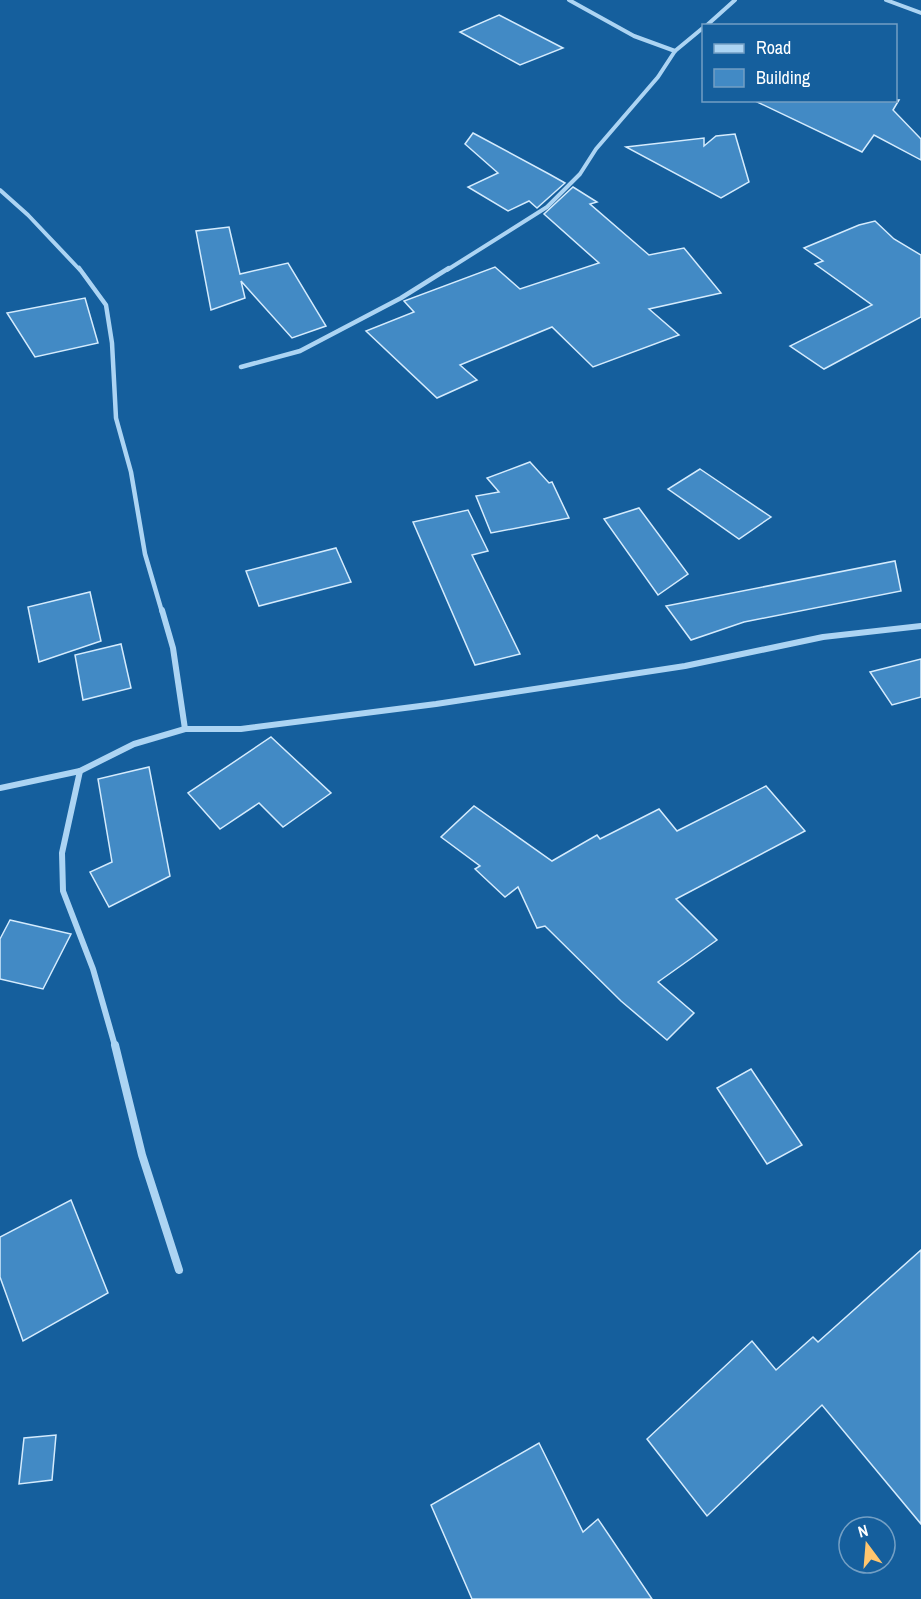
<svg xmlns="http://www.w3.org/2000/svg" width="921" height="1599" viewBox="0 0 921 1599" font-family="'Archivo Narrow',sans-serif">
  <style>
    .building { fill: #428ac5; stroke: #d4ebfd; stroke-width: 1.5 }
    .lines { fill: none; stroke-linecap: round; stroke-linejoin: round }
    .minor-far3 { stroke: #acd4f3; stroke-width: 4 }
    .minor-far2 { stroke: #acd4f3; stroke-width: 4.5 }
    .minor-far1 { stroke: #acd4f3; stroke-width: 6 }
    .minor { stroke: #acd4f3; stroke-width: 8 }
  </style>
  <rect width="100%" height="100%" fill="#155f9d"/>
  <g class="building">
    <polygon points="499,15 563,48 520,65 460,32"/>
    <polygon points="753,100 899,100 893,110 921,139 921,160 874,135 862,152"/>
    <polygon points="473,133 549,174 565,183 537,208 529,201 508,211 468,187 498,173 465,144"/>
    <polygon points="735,134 749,182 721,198 626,147 704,138 704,146 716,136"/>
    <polygon points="573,187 597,202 590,204 649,255 684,248 721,293 649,309 679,335 593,367 552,327 460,365 477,380 437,398 366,331 414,312 404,301 495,267 520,289 599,263 544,214"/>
    <polygon points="875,221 894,239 921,255 921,317 824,369 790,346 872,305 815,264 823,261 804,248 859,225"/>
    <polygon points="229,227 240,274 288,263 326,326 292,338 241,281 245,298 211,310 196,231"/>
    <polygon points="85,298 98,343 35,357 7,313"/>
    <polygon points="530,462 549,483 552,482 569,518 491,533 476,496 499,492 487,478"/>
    <polygon points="700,469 771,517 739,539 668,489"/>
    <polygon points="639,508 688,574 658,595 604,519"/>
    <polygon points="468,510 488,551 472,555 520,654 475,665 413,522"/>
    <polygon points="336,548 351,582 259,606 246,571"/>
    <polygon points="895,561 901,591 744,622 691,640 666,606"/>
    <polygon points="90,592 101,641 39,662 28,607"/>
    <polygon points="121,644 131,688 83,700 75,655"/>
    <polygon points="921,659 921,697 892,705 870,672"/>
    <polygon points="271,737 331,793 283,827 259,803 220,829 188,793"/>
    <polygon points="149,767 170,876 109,907 90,872 112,862 98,779"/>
    <polygon points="766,786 805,831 676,899 717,940 658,982 694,1013 667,1040 621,1001 545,926 537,928 518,887 505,897 475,869 480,866 441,837 474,806 552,861 597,835 600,839 659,809 677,831"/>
    <polygon points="10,920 71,934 43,989 0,979 0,939"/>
    <polygon points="751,1069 802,1145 767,1164 717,1088"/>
    <polygon points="71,1200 108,1293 23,1341 0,1277 0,1237"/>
    <polygon points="921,1250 921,1524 822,1405 707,1516 647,1439 752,1341 776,1370 813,1337 818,1342"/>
    <polygon points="56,1435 52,1480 19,1484 24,1438"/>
    <polygon points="539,1443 583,1532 598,1519 652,1599 472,1599 431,1505"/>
  </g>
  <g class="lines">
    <g class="minor-far3">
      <polyline points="569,0 634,36 675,51"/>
      <polyline points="886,0 921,13"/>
      <polyline points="706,26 735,0"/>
      <polyline points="0,190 28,215 80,270"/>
      <polyline points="447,270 547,207 580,174 596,149 658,77 675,51 704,27"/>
    </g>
    <g class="minor-far2">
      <polyline points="79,268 106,305 112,343 116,418 131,472 145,554 162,612"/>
      <polyline points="241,367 300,351 401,298 449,268"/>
    </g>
    <g class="minor-far1">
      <polyline points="162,610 173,648 185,729"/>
      <polyline points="80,771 62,853 63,891 93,969 115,1046"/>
      <polyline points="0,788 80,771 134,744 185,729 241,729 436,704 685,666 823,637 921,626"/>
    </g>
    <polyline class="minor" points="115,1045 142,1155 179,1270"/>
  </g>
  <rect x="702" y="24" width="195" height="78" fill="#155f9d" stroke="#739fc4" stroke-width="1.5"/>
  <rect x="714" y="44" width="30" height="9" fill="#acd4f3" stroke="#739fc4" stroke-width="1.5"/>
  <text x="756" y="54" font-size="18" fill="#ffffff">Road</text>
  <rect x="714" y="69" width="30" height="18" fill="#428ac5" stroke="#739fc4" stroke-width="1.5"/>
  <text x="756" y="84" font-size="18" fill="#ffffff">Building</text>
  <g transform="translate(867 1545) rotate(344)"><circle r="28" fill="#155f9d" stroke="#739fc4" stroke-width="1.5"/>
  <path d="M0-4.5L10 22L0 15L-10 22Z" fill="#ffc66e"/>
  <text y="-9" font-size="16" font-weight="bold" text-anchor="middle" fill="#ffffff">N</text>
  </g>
</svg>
